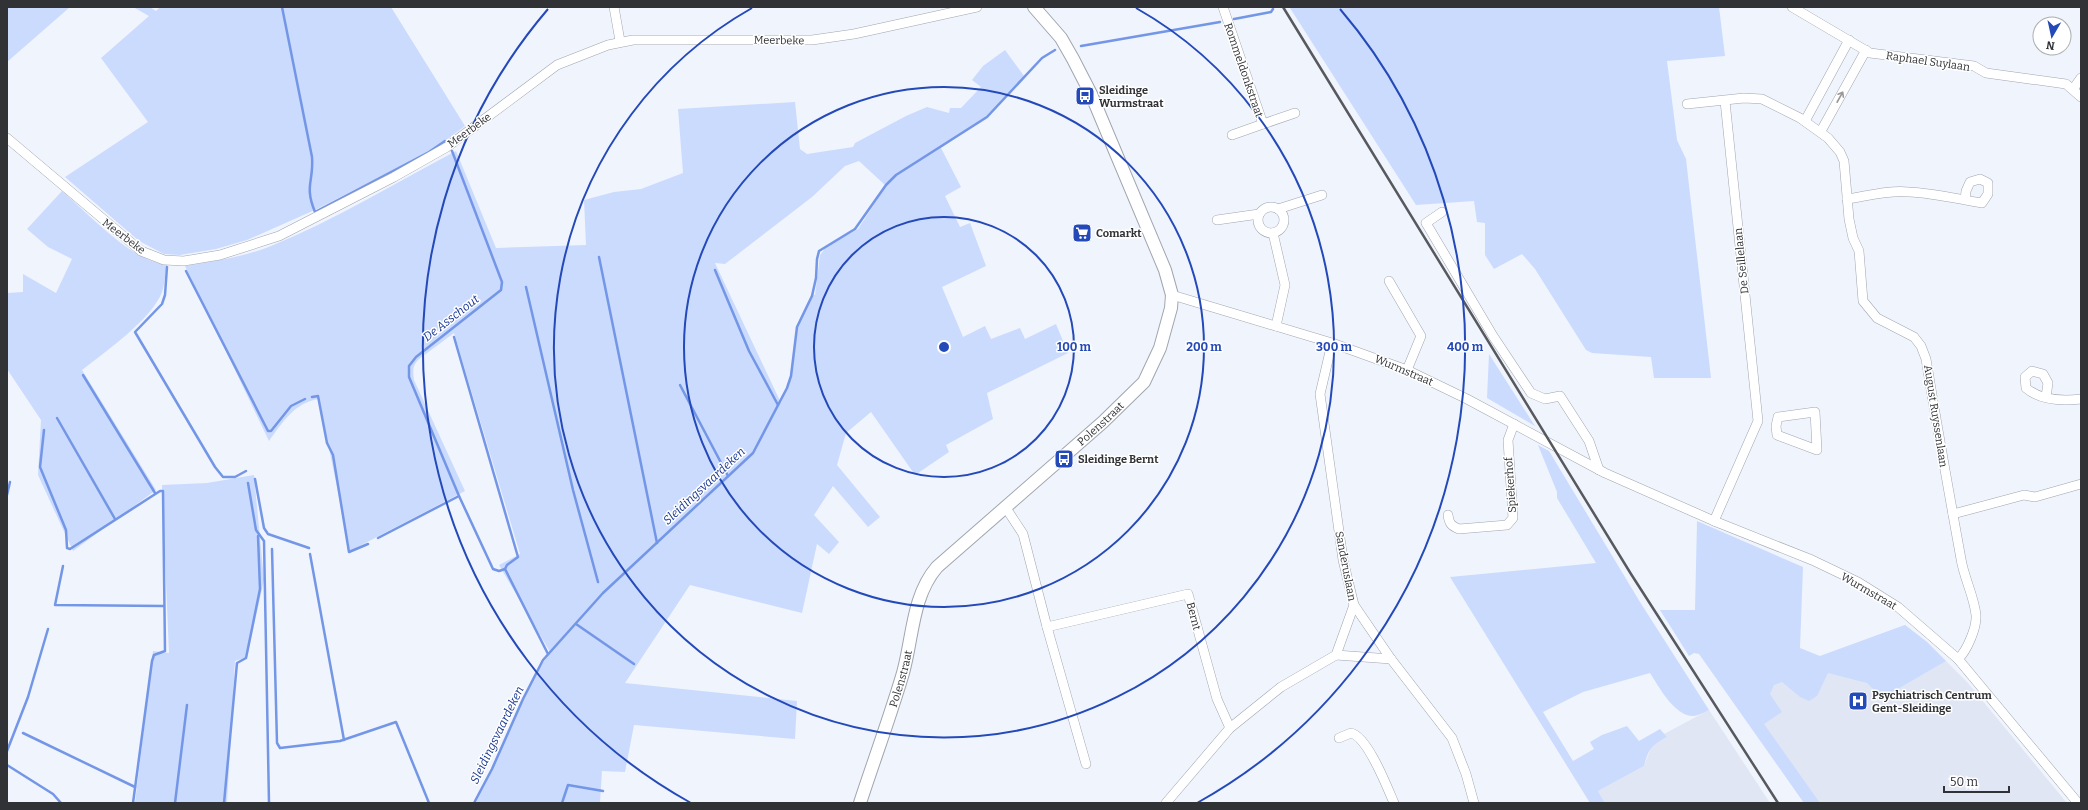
<svg xmlns="http://www.w3.org/2000/svg" width="2088" height="810" viewBox="0 0 2088 810" font-family="Bitter,serif">
  <style>
    .built { fill: #e0e6f4 }
    .green { fill: #cbdbfe; fill-rule: evenodd }
    .lines { fill: none; stroke-linecap: round; stroke-linejoin: round }
    .stream { stroke: #7396e7; stroke-width: 2.5 }
    .street-casing { stroke: #a0a5af; stroke-width: 10 }
    .secondary-casing { stroke: #a0a5af; stroke-width: 14 }
    .street { stroke: #fff; stroke-width: 9 }
    .secondary { stroke: #fff; stroke-width: 12 }
    .rail { stroke: #57595e; stroke-width: 2.5 }
    .oneway { stroke: #98989a }
    .ring { fill: none; stroke: #2449b8; stroke-width: 2 }
    .labels { text-anchor: middle; stroke-width: 3; stroke-linejoin: round; paint-order: stroke }
    .street-label { font-size: 11px; fill: #303236; stroke: #fff }
    .poi-label { font-size: 11px; font-weight: bold; fill: #303236; stroke: #fff; text-anchor: start }
    .water-label { font-size: 12px; font-style: italic; fill: #183692; stroke: #fff }
    .centre { fill: #2449b8; stroke: #fff; stroke-width: 2 }
    .ring-label { font-size: 12px; text-anchor: middle; font-weight: bold; fill: #2449b8; stroke: #fff; stroke-width: 3; stroke-linejoin: round; paint-order: stroke }
  </style>
  <rect width="100%" height="100%" fill="#f0f4fd"/>
  <g class="built">
    <polygon points="1905,625 1927,642 1968,683 2067,803 1804,803 1723,687 1761,678"/>
    <polygon points="1709,710 1770,803 1605,803 1598,791 1644,766 1652,745 1667,737 1664,734"/>
  </g>
  <g class="green">
    <polygon points="7,7 70,7 7,62"/>
    <polygon points="133,7 150,7 156,11 160,7 391,7 465,126 436,148 317,209 247,240 216,249 180,255 164,254 139,241 65,177 148,122 101,58 149,16"/>
    <polygon points="1296,7 1719,7 1725,56 1667,61 1677,140 1686,159 1711,378 1654,378 1651,357 1592,353 1586,350 1535,269 1522,254 1494,269 1485,255 1485,223 1477,222 1474,201 1416,205 1290,8"/>
    <path d="M1005,50L1024,76L987,117L941,148L961,187L945,196L960,227L970,223L986,266L942,287L963,337L985,326L991,339L1020,328L1025,339L1056,324L1068,353L987,393L993,419L946,445L949,452L915,475L871,412L846,433L837,465L880,517L868,527L833,486L814,515L839,542L829,554L817,544L802,613L690,585L625,683L797,701L795,739L634,725L625,772L602,771L600,803H473C503,755 518,698 550,652L499,565L520,554L454,333L419,359C412,366 413,371 414,380L465,491L350,551L319,399C295,402 282,423 269,441L185,266C214,261 244,257 271,246C335,220 395,183 456,151L496,248L586,245L584,200L614,192L641,189L683,173L678,109L795,102L800,149L807,154L853,147L855,143L906,116L927,107L949,113L950,108H961L981,87L972,80L983,66ZM859,161L886,186L858,229L827,246L820,255L815,295L812,293L798,323L789,383L781,403L715,263L725,264L812,197L845,166Z"/>
    <path d="M62,191C89,214 131,261 167,265C165,273 165,284 162,292C152,319 105,352 82,370L156,490L73,551L38,475L41,420L7,369V293L23,292V274L56,293L72,259L48,247L27,229Z"/>
    <polygon points="1489,354 1535,426 1487,398"/>
    <path d="M1538,445L1549,451L1640,602L1709,710C1705,712 1699,715 1694,716C1675,717 1659,687 1650,673L1583,692L1543,712L1573,761L1594,749L1590,742L1602,735L1627,726L1639,741L1660,729L1667,737C1651,746 1649,748 1644,766L1598,791L1605,803H1590L1450,577L1596,563L1557,498V492Z"/>
    <polygon points="254,475 264,580 247,657 235,661 227,803 135,803 153,651 169,653 162,485 207,483"/>
    <polygon points="1697,521 1803,567 1800,648 1820,656 1905,625 1927,642 1946,661 1882,698 1867,683 1828,673 1817,696 1809,701 1800,697 1782,682 1774,685 1770,694 1782,712 1764,724 1820,803 1804,803 1699,654 1694,653 1689,656 1660,610 1695,610"/>
  </g>
  <g class="lines">
    <g class="stream">
      <path d="M282,7L312,157C314,181 304,186 315,212L429,152L445,141"/>
      <polyline points="1234,19 1271,12 1273,9"/>
      <polyline points="1081,46 1220,22"/>
      <polyline points="452,151 502,282 501,290 416,357 409,366 409,377 459,496 493,569 499,571 505,569 548,654"/>
      <polyline points="599,257 657,543"/>
      <polyline points="167,267 165,295 162,304 135,332 215,467 223,477 235,477 246,471"/>
      <polyline points="715,270 749,351 778,405"/>
      <polyline points="186,271 268,431 271,431 291,406 305,399"/>
      <polyline points="526,287 573,490 598,582"/>
      <polyline points="454,337 518,557 507,565 505,569"/>
      <polyline points="83,375 155,493"/>
      <polyline points="680,385 728,476"/>
      <polyline points="312,397 318,396 327,443 333,455 349,552 368,544"/>
      <polyline points="57,418 115,519"/>
      <polyline points="44,430 40,467 66,530 67,548 70,549 160,491 163,491 165,651 154,655 152,661 133,803"/>
      <polyline points="255,479 264,528 268,534 309,548"/>
      <polyline points="248,483 256,530 264,541 269,803"/>
      <polyline points="7,495 10,482"/>
      <polyline points="378,538 459,496"/>
      <polyline points="272,549 277,743 280,748 340,741 396,722 429,803"/>
      <polyline points="310,554 344,740"/>
      <polyline points="63,566 55,605 164,606"/>
      <polyline points="576,624 634,664"/>
      <polyline points="23,733 135,787"/>
      <polyline points="7,751 28,697 48,629"/>
      <polyline points="7,765 53,794 61,803"/>
      <polyline points="175,803 187,705"/>
      <polyline points="224,803 237,663 246,658 260,589 258,536"/>
      <polyline points="474,803 492,769 523,699 543,660 603,593 753,453 787,388 791,376 797,327 812,296 816,278 817,259 819,251 855,229 886,185 896,175 987,117 1042,58 1055,50"/>
      <polyline points="562,803 568,785 603,791"/>
    </g>
    <defs>
      <g id="street">
        <polyline points="614,7 620,41"/>
        <polyline points="1223,7 1263,124 1232,135"/>
        <polyline points="1792,7 1870,53 1974,66 1986,73 2066,84 2081,97"/>
        <polyline points="2073,89 2081,78"/>
        <path d="M1687,104L1744,98L1762,99L1800,118L1828,138L1840,152L1844,161L1849,219L1853,238L1859,251L1863,301L1877,318L1914,337L1921,346L1926,359C1937,426 1949,493 1961,559C1964,578 1974,596 1976,615C1977,627 1967,651 1958,659"/>
        <polyline points="1805,121 1849,40"/>
        <polyline points="1263,124 1295,113"/>
        <polyline points="1821,131 1866,50"/>
        <polyline points="7,138 141,251 164,260 184,261 220,255 279,236 394,177 447,147 557,65 608,45 633,40 812,40 854,34 977,7"/>
        <path d="M1847,199C1867,196 1888,190 1909,192C1933,193 1958,199 1982,203L1988,194V183L1980,179L1970,182L1966,191L1965,200"/>
        <circle cx="1271" cy="220" r="13"/>
        <polyline points="1278,209 1322,195"/>
        <polyline points="1442,212 1426,223 1493,336 1531,393 1545,399 1560,396 1589,441 1599,470"/>
        <polyline points="1217,220 1259,214"/>
        <polyline points="1273,233 1285,285 1276,326"/>
        <polyline points="1389,281 1421,336 1407,370"/>
        <polyline points="1172,295 1332,343 1407,370 1467,399 1605,473 1714,521 1812,560 1858,582 1898,607 1958,659 2078,803"/>
        <polyline points="1332,343 1320,394 1343,560 1354,605 1391,659 1452,738 1466,774 1474,803"/>
        <path d="M2046,397L2048,383L2043,374L2032,371L2025,377L2026,388C2041,401 2063,401 2081,399"/>
        <polygon points="1815,412 1817,450 1777,435 1776,426 1778,417"/>
        <polyline points="1006,508 1023,534 1047,627 1188,594 1217,699 1230,728"/>
        <polyline points="1953,514 2024,495 2035,497 2081,484"/>
        <path d="M1448,515C1449,523 1451,526 1459,529L1507,525L1513,518L1508,440L1514,424"/>
        <polyline points="1714,521 1758,421 1725,101"/>
        <polyline points="1047,627 1086,764"/>
        <polyline points="1336,655 1391,659"/>
        <path d="M1339,738L1351,733C1368,737 1387,787 1394,803"/>
        <polyline points="1166,803 1230,728 1281,687 1336,655 1354,605"/>
      </g>
      <g id="secondary">
        <path id="s1" d="M860,803C874,760 890,717 903,673C913,637 912,596 937,567L1103,422L1144,382L1160,348L1171,308L1172,295L1165,270L1091,94L1073,59L1061,38L1034,7"/>
      </g>
    </defs>
    <use href="#street" class="street-casing"/>
    <use href="#secondary" class="secondary-casing"/>
    <use href="#street" class="street"/>
    <use href="#secondary" class="secondary"/>
    <polyline class="rail" points="1283,7 1631,574 1778,803"/>
  </g>
  <defs><path id="oneway-shaft" d="M-6 0H5M1.5-3L5.5 0L1.5 3" fill="none" stroke-width="1.6" stroke-linecap="round" stroke-linejoin="round"/></defs>
  <use class="oneway" href="#oneway-shaft" transform="translate(1840 97) rotate(-61)"/>
  <g class="ring">
    <circle cx="944" cy="347" r="130"/>
    <circle cx="944" cy="347" r="260"/>
    <path d="M1136 8A390 390 0 1 1 752 8"/>
    <path d="M691 803A521 521 0 0 1 548 9M1340 9A521 521 0 0 1 1197 803"/>
  </g>
  <defs>
    <symbol id="bus-square" viewBox="-11 -11 22 22"><rect x="-9" y="-9" width="18" height="18" rx="4" fill="#2449b8" stroke="#fff"/><path d="M-5-6H5V4H4V6H2V4H-2V6H-4V4H-5ZM-3.5-4V0h7V-4ZM-3.5 1.2v1.5H-2V1.2ZM2 1.2v1.5H3.5V1.2Z" fill="#fff"/></symbol>
    <symbol id="supermarket-square" viewBox="-11 -11 22 22"><rect x="-9" y="-9" width="18" height="18" rx="4" fill="#2449b8" stroke="#fff"/><path d="M-6-5.5h2.5l.6 2H6L4.5 2H-2.5L-4.4-4H-6ZM-1.5 3.2a1.3 1.3 0 1 0 .1 0ZM3 3.2a1.3 1.3 0 1 0 .1 0Z" fill="#fff"/></symbol>
    <symbol id="hospital-square" viewBox="-11 -11 22 22"><rect x="-9" y="-9" width="18" height="18" rx="4" fill="#2449b8" stroke="#fff"/><path d="M-5-5h3v3.5h4V-5h3V5h-3V1.5h-4V5h-3Z" fill="#fff"/></symbol>
  </defs>
  <g fill-rule="evenodd">
    <use href="#bus-square" x="1074" y="85" width="22" height="22"/>
    <use href="#supermarket-square" x="1071" y="222" width="22" height="22"/>
    <use href="#bus-square" x="1053" y="448" width="22" height="22"/>
    <use href="#hospital-square" x="1847" y="690" width="22" height="22"/>
  </g>
  <g class="labels">
    <g class="street-label">
      <text transform="translate(779 40) rotate(1)" y="4">Meerbeke</text>
      <text transform="translate(1928 61) rotate(8)" y="4">Raphael Suylaan</text>
      <text transform="translate(1244 70) rotate(71)" y="4">Rommeldonkstraat</text>
      <text transform="translate(469 130) rotate(-36)" y="4">Meerbeke</text>
      <text transform="translate(124 236) rotate(37)" y="4">Meerbeke</text>
      <text transform="translate(1741 261) rotate(-96)" y="4">De Seillelaan</text>
      <text transform="translate(1404 370) rotate(23)" y="4">Wurmstraat</text>
      <text transform="translate(1936 416) rotate(81)" y="4">August Ruyssenlaan</text>
      <text dy="4" stroke="none"><textPath href="#s1" startOffset="467">Polenstraat</textPath></text>
      <text transform="translate(1510 485) rotate(-94)" y="4">Spiekerhof</text>
      <text transform="translate(1346 566) rotate(79)" y="4">Sanderuslaan</text>
      <text transform="translate(1869 591) rotate(30)" y="4">Wurmstraat</text>
      <text transform="translate(1194 616) rotate(75)" y="4">Bernt</text>
      <text dy="4" stroke="none"><textPath href="#s1" startOffset="131">Polenstraat</textPath></text>
    </g>
    <g class="poi-label">
      <text x="1099" y="94">Sleidinge<tspan x="1099" dy="13">Wurmstraat</tspan></text>
      <text x="1096" y="237">Comarkt</text>
      <text x="1078" y="463">Sleidinge Bernt</text>
      <text x="1872" y="699">Psychiatrisch Centrum<tspan x="1872" dy="13">Gent-Sleidinge</tspan></text>
    </g>
    <g class="water-label">
      <text transform="translate(451 318) rotate(-38)" y="4">De Asschout</text>
      <text transform="translate(704 486) rotate(-43)" y="4">Sleidingsvaardeken</text>
      <text transform="translate(497 735) rotate(-64)" y="4">Sleidingsvaardeken</text>
    </g>
  </g>
  <circle cx="944" cy="347" r="6" class="centre"/>
  <g class="ring-label">
    <text x="1074" y="351">100 m</text>
    <text x="1204" y="351">200 m</text>
    <text x="1334" y="351">300 m</text>
    <text x="1465" y="351">400 m</text>
  </g>
  <rect width="2088" height="810" fill="none" stroke="#303236" stroke-width="16"/>
  <g transform="translate(2052 36) rotate(189)"><circle r="19" fill="#ffffff" stroke="#acadaf"/>
  <path d="M0-3L7 15L0 10L-7 15Z" fill="#2449b8"/>
  <text y="-6" font-size="11" font-weight="bold" text-anchor="middle" fill="#303236">N</text>
  </g>
  <path d="M1944 786v6h65v-6" fill="none" stroke="#303236" stroke-width="2"/>
  <text x="1950" y="786" font-size="12" fill="#303236" stroke="#ffffff" stroke-width="3" paint-order="stroke">50 m</text>
</svg>
